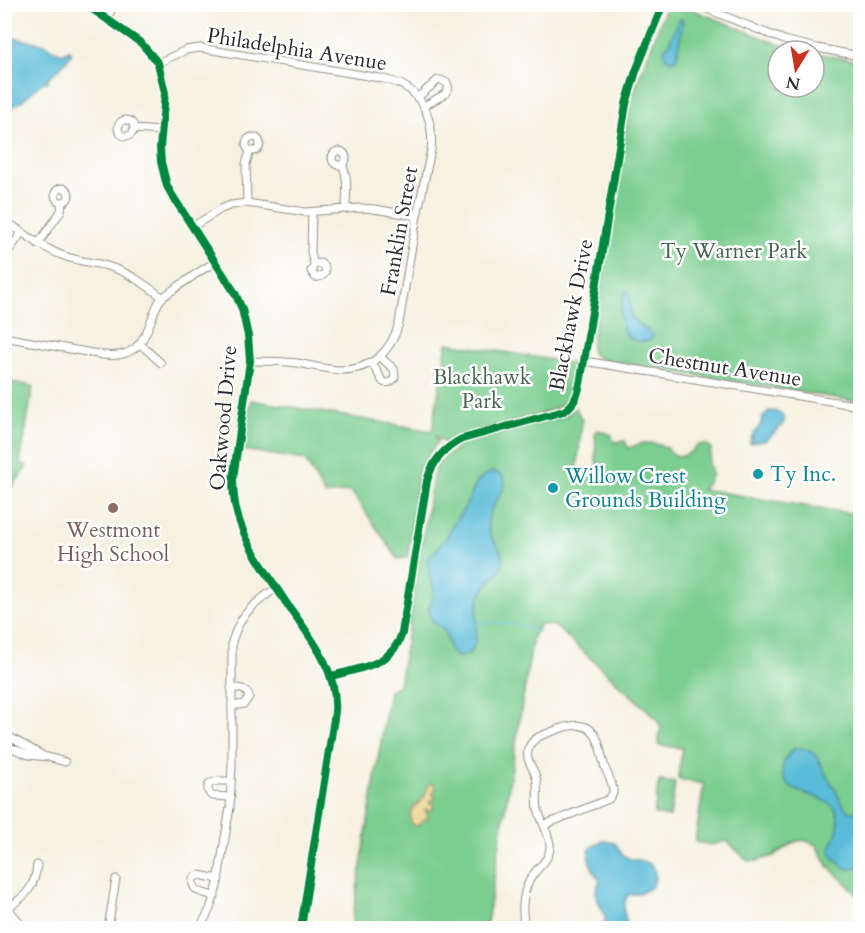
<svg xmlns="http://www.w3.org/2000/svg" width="865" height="933" viewBox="0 0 865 933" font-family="Cardo,serif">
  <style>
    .green { fill: #7cce90; stroke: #547c5e; stroke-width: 1.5 }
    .sand { fill: #eeda9e; stroke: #8c8264; stroke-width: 1.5 }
    .water { fill: #5abcd8; stroke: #427482; stroke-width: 1.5 }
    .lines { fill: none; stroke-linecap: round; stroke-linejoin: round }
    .stream { stroke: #5abcd8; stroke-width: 1.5 }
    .minor-casing { stroke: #908e86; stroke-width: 9 }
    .minor { stroke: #fff; stroke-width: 7 }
    .cycleway-casing { stroke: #fff; stroke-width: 11 }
    .cycleway { stroke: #00873e; stroke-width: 8 }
    .culture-dot { fill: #0f9aa8; stroke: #fff; stroke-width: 2 }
    .education-dot { fill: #8d6e63; stroke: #fff; stroke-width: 2 }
    .labels { text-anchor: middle; stroke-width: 5; stroke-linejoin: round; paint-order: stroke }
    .street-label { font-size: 21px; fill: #2b2b2b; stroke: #fff }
    .park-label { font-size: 21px; fill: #47644e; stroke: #fff }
    .culture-label { font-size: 21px; fill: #0d838f; stroke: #fff; text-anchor: start }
    .education-label { font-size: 21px; fill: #785e54; stroke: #fff }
  </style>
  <rect width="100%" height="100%" fill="#fff"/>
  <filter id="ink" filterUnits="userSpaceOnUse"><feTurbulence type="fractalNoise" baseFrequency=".0167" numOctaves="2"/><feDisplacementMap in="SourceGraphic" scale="12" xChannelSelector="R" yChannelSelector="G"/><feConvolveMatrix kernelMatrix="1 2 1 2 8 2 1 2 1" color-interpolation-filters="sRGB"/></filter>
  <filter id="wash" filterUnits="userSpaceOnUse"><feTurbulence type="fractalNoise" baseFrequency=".008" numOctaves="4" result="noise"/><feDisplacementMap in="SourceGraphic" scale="24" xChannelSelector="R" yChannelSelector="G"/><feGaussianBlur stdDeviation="1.35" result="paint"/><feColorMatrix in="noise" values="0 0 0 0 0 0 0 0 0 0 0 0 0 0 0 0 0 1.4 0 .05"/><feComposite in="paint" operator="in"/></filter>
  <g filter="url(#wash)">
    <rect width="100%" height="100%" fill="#f6f1e1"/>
    <g class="green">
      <polygon points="669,5 681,5 781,45 803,51 778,51 778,87 814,87 814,53 860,61 860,402 600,359 592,353 591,348 627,121 636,86 666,8"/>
      <path d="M447,343L578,364C576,375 576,390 568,400C555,415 488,426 466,434C459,436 452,441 446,444L434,434L438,441L419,469L408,557L398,559L351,491L325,495L305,460L243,450L251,400L432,431Z"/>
      <polygon points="5,381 33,386 20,464 26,465 26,468 5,496"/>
      <path d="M576,408L582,421L577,468L606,473V469L597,465C594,454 597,445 595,433L597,430L612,435V439L614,442L625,441L628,448C635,447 639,442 646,443C653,443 660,445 666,448C668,449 670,452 673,454C683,460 692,451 698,445C703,444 709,444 711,449L709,465L712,472L711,476L707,484L701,489L860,515V901L855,892L829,867L816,845L810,842L803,840L794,842L773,856L756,861H748L728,842L725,841L712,845L695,842L704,784L678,779L682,748L658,745L661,727L656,718L555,626L540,624L533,636L486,928H351L389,691L399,685L433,476L438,465L446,456L463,444L556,418L566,415Z"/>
      <polygon points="659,781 675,783 670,817 654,814"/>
    </g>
    <path class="sand" d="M432,783L436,787L435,790L432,793L436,798L429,802L433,805L434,808L430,810L425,809L428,818L422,821L419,825L415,826L411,822C408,803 421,807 425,795C427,792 426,788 428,785Z"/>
    <g class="water">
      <polygon points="680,19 682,19 683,21 677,57 675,60 668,60 665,57 664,50 668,45"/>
      <polygon points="5,36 45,44 50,48 62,54 69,50 72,53 71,55 59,69 48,78 48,82 43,82 23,100 5,112"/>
      <path d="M628,290C632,299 628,308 632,317C635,324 646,328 652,334L653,336L651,340C617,348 618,316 624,293Z"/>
      <path d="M769,411C774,411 780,411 783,416C789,425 771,433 767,440L750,443C751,433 757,432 760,425C763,417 762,417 769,411Z"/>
      <path d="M491,472C496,472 500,473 503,477C510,487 495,501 491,510C489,514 489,519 488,523C488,541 503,546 503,561C502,570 497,575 491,580C485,587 480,596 478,604C474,621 482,646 466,656L456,657L451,652L444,630L432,621L430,617L429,608L434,594L433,586L429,576L428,559L447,537L455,521L464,509L477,482L483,477Z"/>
      <path d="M796,748C817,749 818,759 826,775C829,781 834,786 836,791C840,800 843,810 854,813L860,807V865C858,867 855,869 852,869C844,870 830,857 830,849C830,847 833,842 834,840C838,831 841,818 835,809C820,790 778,798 783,766C785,757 789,752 796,748Z"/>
      <path d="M604,841L615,843C618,847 620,852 623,855C631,862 644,858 651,865C654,867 654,870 655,874C656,891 642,893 628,895C621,907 624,916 629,928H600L606,919L596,896V891L600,880C595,876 595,873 592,867C585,853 588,845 604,841Z"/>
    </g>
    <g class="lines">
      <path class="stream" d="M476,625C491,619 526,625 540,632"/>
    </g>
  </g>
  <g filter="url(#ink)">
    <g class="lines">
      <defs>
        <g id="minor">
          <path d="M85,4L141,43L158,63L165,93L160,148L161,162L167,186L172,195L235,293L242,309L248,336L250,361L233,479C233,507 239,525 252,549C263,568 275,586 287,604C310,637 338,669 335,712L301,928"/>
          <polyline points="695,4 784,40 817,48 860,56"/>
          <polyline points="106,18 116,4"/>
          <path d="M158,63L186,50L200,48L380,78C388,80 396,82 402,85C426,97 434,126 431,150L417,216L399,323C391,353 370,371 338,370C324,369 310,365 297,363C281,361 266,361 250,361"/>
          <polyline points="417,98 438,80 441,80 447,83 449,88 445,94 424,106"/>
          <circle cx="126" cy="128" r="8"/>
          <polyline points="134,129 161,131"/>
          <circle cx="253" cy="144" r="7"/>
          <circle cx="339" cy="158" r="7"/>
          <path d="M342,165C349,177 346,195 346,209"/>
          <circle cx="62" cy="195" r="7"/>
          <polyline points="247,203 246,164 250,151"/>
          <path d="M312,212L311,252L314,265L311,271L315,277C322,278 328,273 324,266L320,263L314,265"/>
          <path d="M4,220C24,233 42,248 64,256C79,262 95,262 110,267C130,273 146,285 162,297"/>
          <polyline points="192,227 221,209 231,205 247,203 305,212 361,208 374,209 417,216"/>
          <polyline points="38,244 61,211 62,202"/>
          <polyline points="4,252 11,248 22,232"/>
          <path d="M4,337L103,355C132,358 142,346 151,321C154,313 156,305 161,299C166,294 174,290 180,285C191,277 203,269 215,262"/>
          <polyline points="140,344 161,363"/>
          <polyline points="584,361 860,406"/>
          <path d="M372,363L383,382C389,384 392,382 395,377L394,369L380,357"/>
          <path d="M331,676C360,668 392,666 402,633L427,481C432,462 444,448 462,439L564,411C581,401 580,379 584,361L626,104L636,71L663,4"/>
          <path d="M231,688C239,688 247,688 249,697L244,704L232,706"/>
          <polyline points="4,734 42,755"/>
          <polyline points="4,745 29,755 48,757 65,762"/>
          <path d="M231,797L212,796C207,792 207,787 210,783L218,781H231"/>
          <path d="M215,896C204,893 190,892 193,878L199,875L219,879"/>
          <polyline points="4,903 24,928"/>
          <path d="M9,907C26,896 35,887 37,865"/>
          <polyline points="108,928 116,879"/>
          <path d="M200,928L210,909L217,887L230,807L232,763V642C240,613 253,605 276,588"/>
          <path d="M525,928C521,911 522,890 533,875C540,865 551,859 550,844C548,832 541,821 538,809C536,799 539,787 536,777C533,766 524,760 529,747C533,738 542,735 551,732C568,725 589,718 598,741C601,749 602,759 605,768C608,776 614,784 613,793L609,799L544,825"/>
        </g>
      </defs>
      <use href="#minor" class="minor-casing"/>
      <use href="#minor" class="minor"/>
      <defs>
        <g id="cycleway">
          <path d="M85,4L141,43L158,63L165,93L160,148L161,162L167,186L172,195L235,293L242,309L248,336L250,361L233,479C233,507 239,525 252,549C263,568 275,586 287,604C310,637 338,669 335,712L301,928"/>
          <path d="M331,676C360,668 392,666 402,633L427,481C432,462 444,448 462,439L564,411C581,401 580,379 584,361L626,104L636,71L663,4"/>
        </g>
      </defs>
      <use href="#cycleway" class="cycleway-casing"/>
      <use href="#cycleway" class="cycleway"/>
    </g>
  </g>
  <g class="culture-dot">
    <circle cx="758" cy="474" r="6"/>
    <circle cx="553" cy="488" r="6"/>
  </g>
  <circle class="education-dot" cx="113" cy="508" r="6"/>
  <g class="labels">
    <g class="street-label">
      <text transform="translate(297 49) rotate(9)" y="7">Philadelphia Avenue</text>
      <text transform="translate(399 231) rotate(-80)" y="7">Franklin Street</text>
      <text transform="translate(571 315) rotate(-79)" y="7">Blackhawk Drive</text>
      <text transform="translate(725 367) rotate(9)" y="7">Chestnut Avenue</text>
      <text transform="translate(223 418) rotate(-85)" y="7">Oakwood Drive</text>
    </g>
    <g class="park-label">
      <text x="734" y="258">Ty Warner Park</text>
      <text x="482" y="384">Blackhawk<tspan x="482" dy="24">Park</tspan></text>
    </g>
    <g class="culture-label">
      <text x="770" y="481">Ty Inc.</text>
      <text x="565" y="483">Willow Crest<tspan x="565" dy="24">Grounds Building</tspan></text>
    </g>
    <g class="education-label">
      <text x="113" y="537">Westmont<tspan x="113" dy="24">High School</tspan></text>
    </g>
  </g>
  <rect width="865" height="933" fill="none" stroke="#fff" stroke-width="24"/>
  <g transform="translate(796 69) rotate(191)"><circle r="28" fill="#ffffff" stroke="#aaaaaa" stroke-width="1.5"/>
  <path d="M0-4.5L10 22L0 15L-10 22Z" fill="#c8321e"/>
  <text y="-9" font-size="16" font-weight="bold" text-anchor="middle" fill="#2b2b2b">N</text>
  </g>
</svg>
